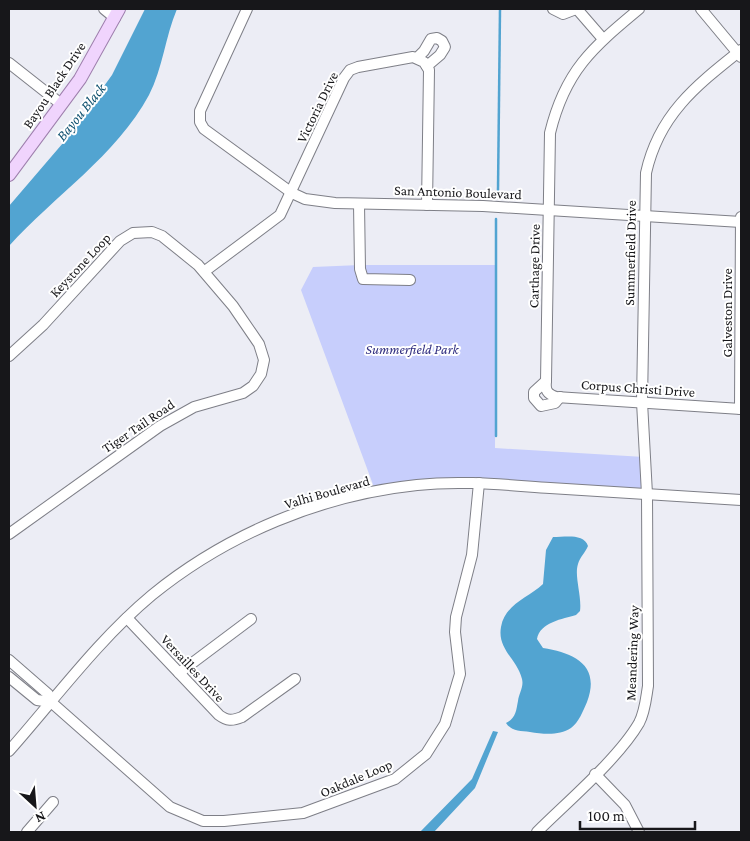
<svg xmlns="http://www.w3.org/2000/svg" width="750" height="841" viewBox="0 0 750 841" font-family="'Crimson Pro',serif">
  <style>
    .green { fill: #c7cefc }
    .water { fill: #52a4d1 }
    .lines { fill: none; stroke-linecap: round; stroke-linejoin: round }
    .stream { stroke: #52a4d1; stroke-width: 2.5 }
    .minor-casing { stroke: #7e7f87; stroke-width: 12 }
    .major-casing { stroke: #9e7fad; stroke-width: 14 }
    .minor { stroke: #fff; stroke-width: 10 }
    .major { stroke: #f0d4fd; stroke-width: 12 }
    .labels { text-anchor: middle; stroke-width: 4; stroke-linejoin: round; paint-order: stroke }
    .street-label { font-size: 14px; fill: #17171a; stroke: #fff }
    .park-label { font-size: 14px; font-style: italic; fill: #302e80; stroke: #fff }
    .water-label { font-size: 15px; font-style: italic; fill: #0e506f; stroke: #fff }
  </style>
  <rect width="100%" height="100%" fill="#ecedf5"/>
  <polygon class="green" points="360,265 496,265 495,448 644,457 647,492 494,484 375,490 301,290 313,267"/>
  <g class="water">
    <path d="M145,9H177C165,37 163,68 149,95C116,156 54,196 9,246V206L63,143L112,75Z"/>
    <path d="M553,537C565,537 584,533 588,546C585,553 580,557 578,564C574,576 582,596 580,611L576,615C563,619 540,622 537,639L543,648C574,653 601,665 587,702C583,711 579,722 571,728C559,736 543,734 530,732C520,731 511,731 506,723C516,718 516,711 518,701C519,693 524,687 522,679C517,659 497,649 501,627C505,604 528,598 543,584L546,550Z"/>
    <polygon points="493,731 498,732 475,788 434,832 420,832 472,779"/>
  </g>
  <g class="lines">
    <g class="stream">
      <polyline points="498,190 500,9"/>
      <polyline points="496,436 496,219"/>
    </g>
    <defs>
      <g id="minor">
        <polyline points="104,9 115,18"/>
        <polyline points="247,9 200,111 200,122 204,129 292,193 305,199 335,203 483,206 741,222"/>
        <polyline points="553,9 563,14 576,9"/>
        <polyline points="577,9 603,39"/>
        <polyline points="701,9 741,57"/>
        <polyline points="417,58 424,51 431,39 437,38 442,41 445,47 440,55 427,66"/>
        <polyline points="9,63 61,104"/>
        <polyline points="359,204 360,269 363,279 410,280"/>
        <polyline points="205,271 280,215 344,78 350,70 358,67 413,57 424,62 429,70 427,205"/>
        <polyline points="9,356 43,325 120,241 133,233 152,232 162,236 198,265 233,306 259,344 264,360 261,374 253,386 243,393 194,407 160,426 9,534"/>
        <path d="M546,381C545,390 547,394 556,397L741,409"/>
        <path d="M560,397L555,403L541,406L534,398V392L546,381L550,133C565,71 592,48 639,9"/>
        <polyline points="740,409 741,217"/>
        <path d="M127,618L219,715C227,721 232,721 242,717L295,679"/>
        <polyline points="9,660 48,694 51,702 170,807 203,821 224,821 303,813 395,779 426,754 445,724 460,674 455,632 456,617 472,555 479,483"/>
        <polyline points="179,673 251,619"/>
        <polyline points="9,677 37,700 51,702"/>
        <path d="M9,751C55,699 98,640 152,595C227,534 321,495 417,485C462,480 506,485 550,488C614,492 678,496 741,500"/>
        <polyline points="595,774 625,805 639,832"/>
        <polyline points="27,832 53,802"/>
        <path d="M537,832C567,802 618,759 639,723C645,712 646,698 648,686L647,494L642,402L646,173C659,114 697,85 741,50"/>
      </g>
      <polyline id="major" points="9,175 80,79 119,9"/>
    </defs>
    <use href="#minor" class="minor-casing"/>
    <use href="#major" class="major-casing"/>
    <use href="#minor" class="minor"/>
    <use href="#major" class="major"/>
  </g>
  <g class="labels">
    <g class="street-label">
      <text transform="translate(54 85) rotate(-56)" y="5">Bayou Black Drive</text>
      <text transform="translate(317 107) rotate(-64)" y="5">Victoria Drive</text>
      <text transform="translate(458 192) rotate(2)" y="5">San Antonio Boulevard</text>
      <text transform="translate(630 253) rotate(-89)" y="5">Summerfield Drive</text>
      <text transform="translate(80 265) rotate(-47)" y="5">Keystone Loop</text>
      <text transform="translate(534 266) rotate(-89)" y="5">Carthage Drive</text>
      <text transform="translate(727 313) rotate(-90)" y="5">Galveston Drive</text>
      <text transform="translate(638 388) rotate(4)" y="5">Corpus Christi Drive</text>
      <text transform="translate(138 426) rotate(-34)" y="5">Tiger Tail Road</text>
      <text transform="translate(327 492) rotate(-16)" y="5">Valhi Boulevard</text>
      <text transform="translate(632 653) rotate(-88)" y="5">Meandering Way</text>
      <text transform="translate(193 668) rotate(47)" y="5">Versailles Drive</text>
      <text transform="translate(356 778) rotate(-23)" y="5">Oakdale Loop</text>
    </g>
    <g class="park-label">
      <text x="412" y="354">Summerfield Park</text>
    </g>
    <g class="water-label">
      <text transform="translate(81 112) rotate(-51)" y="5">Bayou Black</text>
    </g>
  </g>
  <rect width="750" height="841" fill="none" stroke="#17171a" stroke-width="20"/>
  <g transform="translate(35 806) rotate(154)" stroke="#ffffff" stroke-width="4" paint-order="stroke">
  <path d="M0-4L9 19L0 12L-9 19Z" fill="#17171a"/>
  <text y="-8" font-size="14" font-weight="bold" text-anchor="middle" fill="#17171a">N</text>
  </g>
  <path d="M580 821v8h115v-8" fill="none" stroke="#17171a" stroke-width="2.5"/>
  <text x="588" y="821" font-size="15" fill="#17171a" stroke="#ffffff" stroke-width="4" paint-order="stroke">100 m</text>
</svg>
